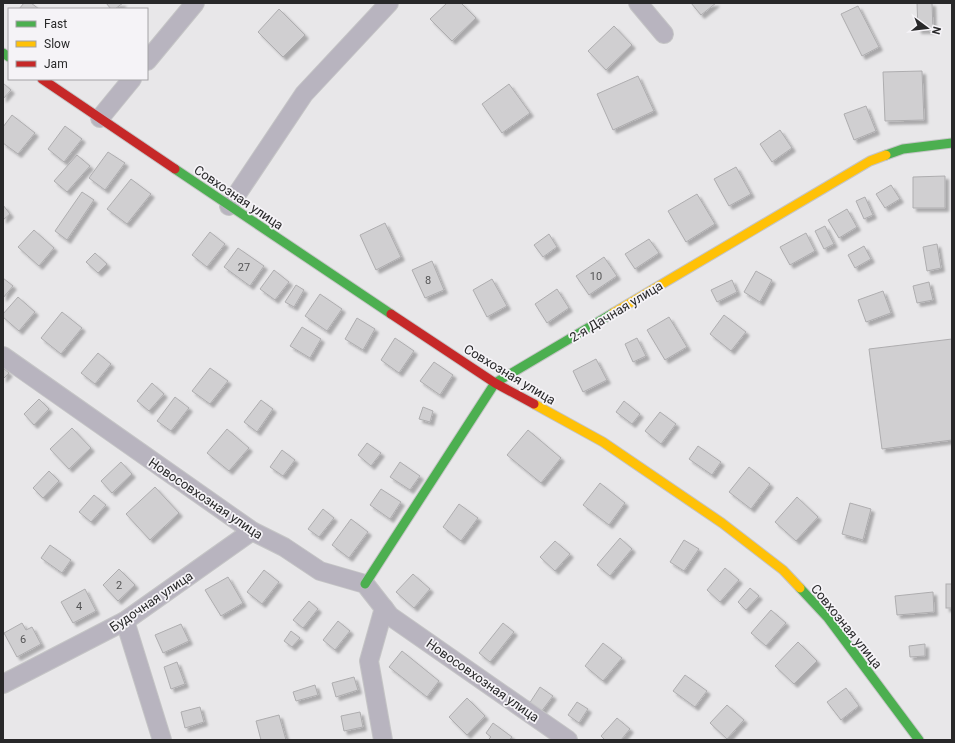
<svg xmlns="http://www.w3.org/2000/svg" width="955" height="743" viewBox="0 0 955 743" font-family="Roboto,sans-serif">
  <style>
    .building { fill: #d0cfd1; stroke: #aeadaf; filter: url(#shadow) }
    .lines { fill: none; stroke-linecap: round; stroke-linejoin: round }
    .street-casing { stroke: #c5c5c6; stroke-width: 20 }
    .fast-casing { stroke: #c5c5c6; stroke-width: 11 }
    .slow-casing { stroke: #c5c5c6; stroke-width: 11 }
    .jam-casing { stroke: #c5c5c6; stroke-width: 11 }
    .street { stroke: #b8b4bf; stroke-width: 18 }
    .fast { stroke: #4caf50; stroke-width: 9 }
    .slow { stroke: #ffc107; stroke-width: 9 }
    .jam { stroke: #c62828; stroke-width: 9 }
    .labels { text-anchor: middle; stroke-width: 3.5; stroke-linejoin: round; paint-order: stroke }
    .number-label { font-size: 11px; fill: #545455 }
    .street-label { font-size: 13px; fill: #282829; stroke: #f5f3f7 }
  </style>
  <defs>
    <filter id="shadow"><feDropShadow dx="3.5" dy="3.5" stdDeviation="1" flood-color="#0004"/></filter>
  </defs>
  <rect width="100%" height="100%" fill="#e8e7e9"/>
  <g class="building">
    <polygon points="24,3 31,3 39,9 19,9"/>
    <polygon points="106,3 123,3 115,9 111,9"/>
    <polygon points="447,3 461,3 476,18 452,41 430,19"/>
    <polygon points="691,3 716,3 701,15"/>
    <polygon points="917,3 932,3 933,30 918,30"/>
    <polygon points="858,6 879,47 862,56 841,14"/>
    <polygon points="279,9 305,35 283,57 258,32"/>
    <polygon points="614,26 632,45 606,70 588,51"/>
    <polygon points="922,71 924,120 885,121 883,72"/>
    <polygon points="638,76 654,111 613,130 597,94"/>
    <polygon points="3,83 11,90 3,99"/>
    <polygon points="509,84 530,113 502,133 482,104"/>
    <polygon points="866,106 876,131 854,140 844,114"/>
    <polygon points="12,115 35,133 18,154 3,143 3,127"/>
    <polygon points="65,126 82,139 64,162 48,149"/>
    <polygon points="780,130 792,148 772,162 760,144"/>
    <polygon points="108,152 125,163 105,190 89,178"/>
    <polygon points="77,155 90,166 67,192 54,181"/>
    <polygon points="736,167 751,194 729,206 714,179"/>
    <polygon points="945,176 945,208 913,208 913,177"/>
    <polygon points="131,179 151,194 127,224 107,209"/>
    <polygon points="891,185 900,199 885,208 876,194"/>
    <polygon points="82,192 94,200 67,240 55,231"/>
    <polygon points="697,194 715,224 686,242 668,211"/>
    <polygon points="865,197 873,215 864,219 856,201"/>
    <polygon points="3,205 10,214 3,220"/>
    <polygon points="847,209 857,227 839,238 828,220"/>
    <polygon points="385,223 401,257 376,270 360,235"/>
    <polygon points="825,226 834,244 824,249 815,231"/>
    <polygon points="34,230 54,248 39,266 18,247"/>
    <polygon points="210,232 225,244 207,267 192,255"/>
    <polygon points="806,233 815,251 790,265 780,247"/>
    <polygon points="549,234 557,247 543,257 534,245"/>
    <polygon points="649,239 659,253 635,269 625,254"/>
    <polygon points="937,244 941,268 927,271 923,247"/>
    <polygon points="864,246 871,259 855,268 848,255"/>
    <polygon points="238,248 264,266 250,286 224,267"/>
    <polygon points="95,253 107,264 98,273 86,262"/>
    <polygon points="604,257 617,276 589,295 576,276"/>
    <polygon points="432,261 444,290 425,298 412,270"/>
    <polygon points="274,270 289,282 275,300 260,289"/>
    <polygon points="756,271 772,280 760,302 744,292"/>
    <polygon points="3,278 13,286 3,298"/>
    <polygon points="492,279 507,306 487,317 473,290"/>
    <polygon points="732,280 737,292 717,302 711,290"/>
    <polygon points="929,282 933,300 917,303 913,286"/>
    <polygon points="296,285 304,290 294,307 285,302"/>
    <polygon points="557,289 569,308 547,323 535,304"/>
    <polygon points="883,291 891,313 866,322 858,300"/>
    <polygon points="320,294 342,309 327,331 305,316"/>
    <polygon points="18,297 35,312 19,331 3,317 3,314"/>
    <polygon points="62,312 82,328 61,354 41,338"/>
    <polygon points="724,315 746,332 731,351 710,334"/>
    <polygon points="669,317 687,347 665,360 647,330"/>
    <polygon points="357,318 375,329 363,350 345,339"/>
    <polygon points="302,327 321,339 310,358 290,346"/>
    <polygon points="395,338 414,351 399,373 381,360"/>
    <polygon points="637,338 646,356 633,362 625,344"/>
    <polygon points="952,339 952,440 882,449 869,349"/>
    <polygon points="98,353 111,364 95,384 81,373"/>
    <polygon points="596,359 607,380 583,392 573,371"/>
    <polygon points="434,362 453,375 440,395 420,381"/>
    <polygon points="3,368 9,373 3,379"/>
    <polygon points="210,368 228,381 210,404 192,391"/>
    <polygon points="152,383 164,394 149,411 137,401"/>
    <polygon points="175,397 189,408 171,431 157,421"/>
    <polygon points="39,399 49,409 34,425 24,414"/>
    <polygon points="261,400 273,409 257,432 244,422"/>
    <polygon points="624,401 640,414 632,424 616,412"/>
    <polygon points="423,407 433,411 430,422 419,419"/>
    <polygon points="660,412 676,424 661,444 645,431"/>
    <polygon points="72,428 91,448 69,469 50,449"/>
    <polygon points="227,429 249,448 229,471 207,453"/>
    <polygon points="528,430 561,458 541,483 507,455"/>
    <polygon points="367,443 381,453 371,466 358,455"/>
    <polygon points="698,446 721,462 712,475 689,459"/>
    <polygon points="282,450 295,460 283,476 270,467"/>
    <polygon points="121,462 132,474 112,493 101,481"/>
    <polygon points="400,462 420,476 410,490 390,477"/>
    <polygon points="749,467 770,484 751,509 729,492"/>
    <polygon points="49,471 59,481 43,498 33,488"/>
    <polygon points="600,483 625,503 609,525 583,505"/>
    <polygon points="155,487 179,513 150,540 126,514"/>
    <polygon points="381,489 401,502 390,519 370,505"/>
    <polygon points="94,495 106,505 91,522 79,512"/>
    <polygon points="797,497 818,517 796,541 775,522"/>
    <polygon points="850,503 871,509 863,540 842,534"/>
    <polygon points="459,504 478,518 461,541 443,527"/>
    <polygon points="323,509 334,518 319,537 308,529"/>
    <polygon points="351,519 368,532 349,558 332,545"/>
    <polygon points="620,538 632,549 610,576 597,565"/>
    <polygon points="684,540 699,549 684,571 670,562"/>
    <polygon points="555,541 570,554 555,571 540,557"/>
    <polygon points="50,545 71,560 62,573 41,558"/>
    <polygon points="725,568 739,580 720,602 707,590"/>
    <polygon points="119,569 135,585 118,601 103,585"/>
    <polygon points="264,570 279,582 262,604 247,592"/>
    <polygon points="413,574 430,589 414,608 396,592"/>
    <polygon points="228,577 243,603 221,616 205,590"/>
    <rect x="946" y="584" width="6" height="24"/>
    <polygon points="750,588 759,596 746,610 738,602"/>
    <polygon points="85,589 96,611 73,623 61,602"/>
    <polygon points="933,592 934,612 897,615 895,596"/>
    <polygon points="309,601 318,609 303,628 293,620"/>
    <polygon points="771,610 786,623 766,646 751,633"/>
    <polygon points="338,621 350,631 335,650 323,640"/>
    <polygon points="22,623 26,630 32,627 41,644 17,657 4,633"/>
    <polygon points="503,623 514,632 490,662 479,653"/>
    <polygon points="181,624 189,641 163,653 155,635"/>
    <polygon points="291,631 300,638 292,647 284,641"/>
    <polygon points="798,642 817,661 794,684 775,666"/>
    <polygon points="603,643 622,658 603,681 585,666"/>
    <polygon points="925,644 925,656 910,657 909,646"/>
    <polygon points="402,651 439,681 427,697 389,667"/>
    <polygon points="177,662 185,684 171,689 164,667"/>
    <polygon points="685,675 707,691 695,707 673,691"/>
    <polygon points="354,677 358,690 336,697 332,683"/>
    <polygon points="315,685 318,695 296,701 293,692"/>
    <polygon points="540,687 553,696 541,712 529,704"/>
    <polygon points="846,688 859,706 841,720 827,702"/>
    <polygon points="467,698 485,716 467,735 449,717"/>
    <polygon points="577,702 588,709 579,723 568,715"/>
    <polygon points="727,705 744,720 727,739 710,723"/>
    <polygon points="200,707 204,722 185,728 181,712"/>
    <polygon points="360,712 363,727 344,731 341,716"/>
    <polygon points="279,715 286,740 261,740 256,721"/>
    <polygon points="617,718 630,729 621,740 605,740 601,736"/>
    <polygon points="493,723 512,737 509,740 488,740 491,737 486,733"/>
  </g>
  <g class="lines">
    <defs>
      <g id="street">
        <polyline points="638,3 664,34"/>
        <polyline points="147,61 195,3"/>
        <polyline points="100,118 132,79"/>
        <polyline points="229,206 304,94 389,3"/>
        <polyline points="3,356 252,531 284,547 320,571 365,584 390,616 568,740"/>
        <polyline points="125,621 162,740"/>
        <polyline points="3,684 125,621 252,531"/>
        <polyline points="383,740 369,661 384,608"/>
      </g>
      <g id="fast">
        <polyline points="3,53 9,57"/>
        <polyline points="886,155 903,149 952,143"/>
        <polyline points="175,169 391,314"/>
        <polyline points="365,584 495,383 613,313"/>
        <polyline points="800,588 828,618 919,740"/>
      </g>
      <g id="slow">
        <polyline points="613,313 870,161 886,155"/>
        <polyline points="534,404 603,442 722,523 783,570 800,588"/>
      </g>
      <g id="jam">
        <polyline points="42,79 175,169"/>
        <polyline points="391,314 495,383 534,404"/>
      </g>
    </defs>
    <use href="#street" class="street-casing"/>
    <use href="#fast" class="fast-casing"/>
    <use href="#slow" class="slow-casing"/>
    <use href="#jam" class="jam-casing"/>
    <use href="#street" class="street"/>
    <use href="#fast" class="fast"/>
    <use href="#slow" class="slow"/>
    <use href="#jam" class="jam"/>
  </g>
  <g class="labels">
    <g class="number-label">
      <text x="244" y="271">27</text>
      <text x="596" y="280">10</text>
      <text x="428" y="284">8</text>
      <text x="119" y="589">2</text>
      <text x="79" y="610">4</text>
      <text x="23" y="643">6</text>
    </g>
    <g class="street-label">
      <text transform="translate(239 197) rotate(34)" y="5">Совхозная улица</text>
      <text transform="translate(616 311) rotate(-31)" y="5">2-я Дачная улица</text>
      <text transform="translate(510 374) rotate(31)" y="5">Совхозная улица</text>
      <text transform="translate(206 498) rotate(34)" y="5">Новосовхозная улица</text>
      <text transform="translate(151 601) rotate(-34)" y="5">Будочная улица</text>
      <text transform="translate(847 626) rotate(51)" y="5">Совхозная улица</text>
      <text transform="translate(483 680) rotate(35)" y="5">Новосовхозная улица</text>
    </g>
  </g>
  <rect width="955" height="743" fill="none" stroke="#282829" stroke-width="8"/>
  <rect x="8" y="8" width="140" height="72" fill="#f5f3f7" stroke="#a3a2a5"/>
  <rect x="16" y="21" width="20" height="6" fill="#4caf50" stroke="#a3a2a5"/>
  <text x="44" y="28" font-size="12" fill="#282829">Fast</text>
  <rect x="16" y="41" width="20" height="6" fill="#ffc107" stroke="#a3a2a5"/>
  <text x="44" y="48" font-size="12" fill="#282829">Slow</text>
  <rect x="16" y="61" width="20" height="6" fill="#c62828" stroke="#a3a2a5"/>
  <text x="44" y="68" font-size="12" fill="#282829">Jam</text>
  <g transform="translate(927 28) rotate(105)" stroke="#f5f3f7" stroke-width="3" paint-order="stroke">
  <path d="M0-3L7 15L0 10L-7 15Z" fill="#282829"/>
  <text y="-6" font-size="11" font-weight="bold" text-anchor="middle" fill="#282829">N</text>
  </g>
</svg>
